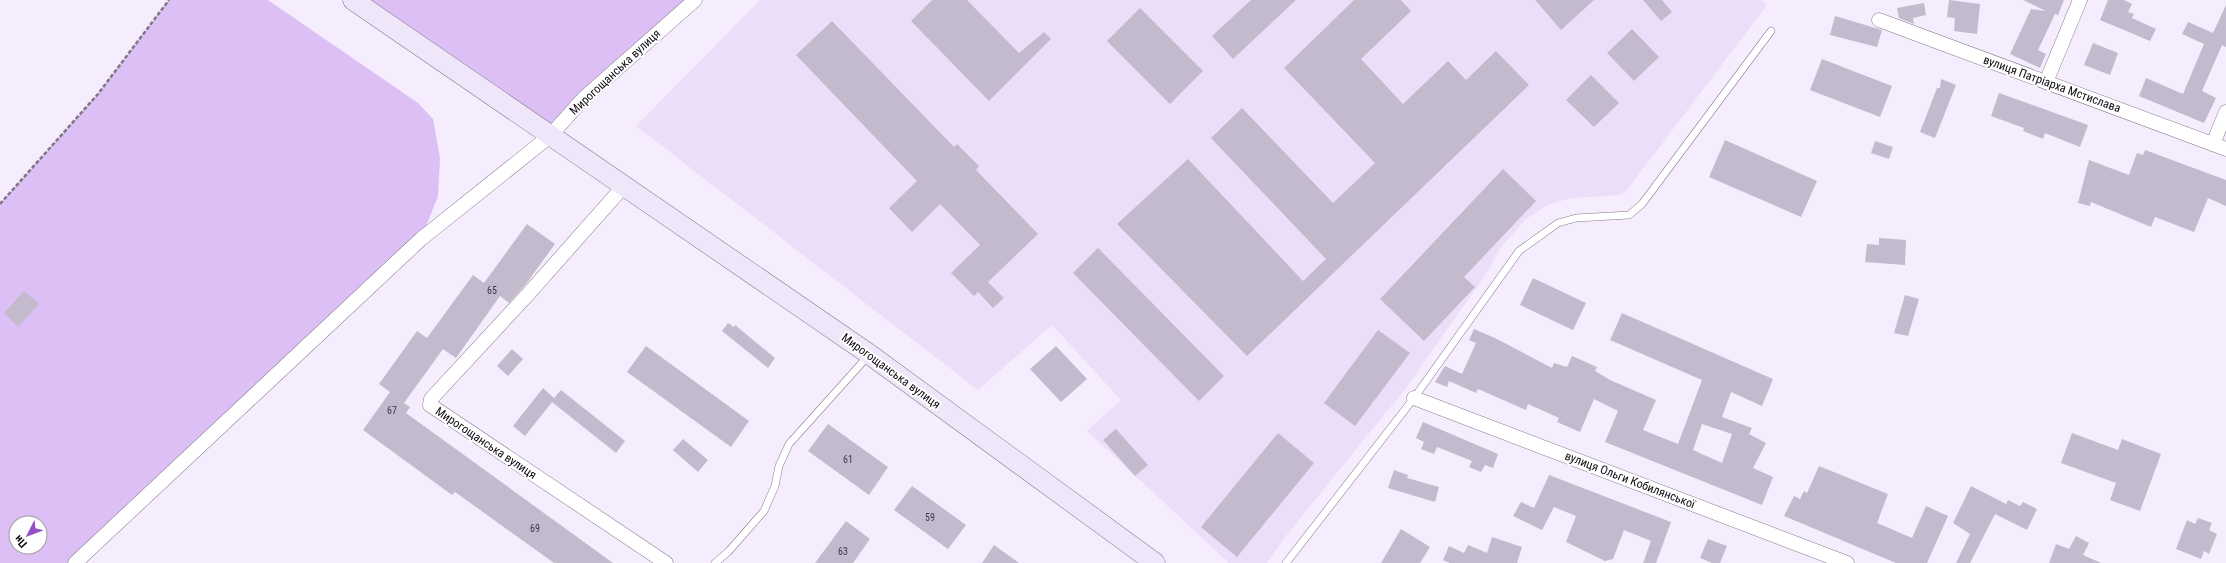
<svg xmlns="http://www.w3.org/2000/svg" width="2226" height="563" viewBox="0 0 2226 563" font-family="'Roboto Condensed',sans-serif">
  <style>
    .built { fill: #ecdef9 }
    .garden { fill: #dcbff5; fill-rule: evenodd }
    .building { fill: #c4bace; fill-rule: evenodd }
    .lines { fill: none; stroke-linecap: round; stroke-linejoin: round }
    .service-casing { stroke: #837a8c; stroke-width: 8 }
    .minor-casing { stroke: #837a8c; stroke-width: 15 }
    .secondary-casing { stroke: #837a8c; stroke-width: 21 }
    .path { stroke: #7d7883; stroke-width: 2.5; stroke-dasharray: 4 2; stroke-linecap: butt }
    .service { stroke: #fff; stroke-width: 7 }
    .minor { stroke: #fff; stroke-width: 14 }
    .secondary { stroke: #f0e6f9; stroke-width: 20 }
    .labels { text-anchor: middle; stroke-width: 4; stroke-linejoin: round; paint-order: stroke }
    .number-label { font-size: 10px; fill: #3c3740 }
    .street-label { font-size: 12px; fill: #0e0b11; stroke: #fff }
  </style>
  <rect width="100%" height="100%" fill="#f5edfd"/>
  <polygon class="built" points="760,0 1762,0 1767,5 1627,190 1621,195 1572,198 1550,204 1526,219 1502,246 1484,277 1406,388 1285,537 1267,563 1229,563 1087,431 1121,400 1052,325 978,390 636,126"/>
  <g class="garden">
    <path d="M169,0H268L418,103L433,119L440,158L438,196L421,239L75,563H0V204L98,94ZM16,523H40V547H16Z"/>
    <polygon points="354,0 695,0 550,136"/>
  </g>
  <g class="building">
    <polygon points="932,0 967,0 1019,53 1044,32 1051,39 989,101 911,21"/>
    <polygon points="1251,0 1296,0 1233,59 1212,36"/>
    <polygon points="1354,0 1401,0 1411,11 1361,59 1403,104 1448,61 1466,80 1496,51 1529,85 1247,356 1117,224 1188,159 1303,281 1326,259 1211,138 1242,108 1333,203 1375,163 1284,68"/>
    <polygon points="1535,0 1594,0 1561,30"/>
    <polygon points="1643,0 1662,0 1672,12 1661,21"/>
    <polygon points="1949,0 1980,4 1977,34 1954,31 1955,18 1947,17"/>
    <polygon points="2023,0 2064,0 2058,15 2055,14 2038,50 2046,54 2040,68 2010,54 2031,9 2046,11"/>
    <polygon points="2108,0 2124,0 2132,4 2128,12 2134,14 2132,18 2156,29 2150,41 2100,20"/>
    <polygon points="1924,3 1926,15 1913,18 1914,24 1899,18 1897,8"/>
    <polygon points="2226,5 2226,47 2222,45 2202,91 2216,98 2204,123 2139,96 2146,78 2183,94 2204,44 2182,34 2188,22 2213,33"/>
    <polygon points="1140,8 1203,71 1170,104 1107,41"/>
    <polygon points="1835,16 1882,30 1877,47 1830,35"/>
    <polygon points="832,21 954,147 957,144 979,166 976,170 1038,234 988,282 1004,298 993,308 978,292 974,296 951,273 980,245 940,204 912,232 889,208 917,181 796,55"/>
    <polygon points="1632,29 1659,57 1634,81 1607,53"/>
    <polygon points="2093,43 2118,53 2110,75 2084,65"/>
    <polygon points="1822,59 1892,86 1880,117 1810,90"/>
    <polygon points="1591,75 1619,103 1594,127 1566,100"/>
    <polygon points="1941,79 1956,85 1935,138 1920,132 1937,88 1940,88"/>
    <polygon points="1999,93 2088,125 2080,147 2045,133 2043,139 2023,131 2024,128 1991,116"/>
    <polygon points="1725,140 1817,181 1801,217 1709,177"/>
    <polygon points="1875,141 1893,147 1889,159 1871,153"/>
    <polygon points="2145,150 2226,180 2226,206 2208,198 2194,232 2155,217 2151,227 2091,202 2090,206 2078,203 2089,160 2129,175 2137,153 2143,155"/>
    <polygon points="1503,169 1536,201 1464,277 1475,287 1424,341 1380,299"/>
    <polygon points="527,224 555,244 526,284 509,303 500,296 456,358 443,349 404,403 410,407 406,413 613,563 554,563 455,492 452,495 363,430 390,392 379,384 417,331 427,338 473,275 484,283"/>
    <polygon points="1879,238 1906,240 1905,265 1865,262 1867,244 1879,245"/>
    <polygon points="1098,248 1224,376 1199,401 1073,273"/>
    <polygon points="1533,278 1586,303 1573,330 1520,305"/>
    <polygon points="24,291 39,304 18,327 4,313"/>
    <polygon points="1905,295 1919,299 1908,336 1894,333"/>
    <path d="M1622,313L1773,379L1762,406L1731,392L1722,417L1752,428L1749,434L1766,443L1753,468L1773,477L1762,505L1605,442L1618,411L1594,399L1580,432L1557,422L1559,418L1528,404L1526,410L1478,389L1476,393L1449,381L1447,387L1435,382L1445,366L1462,374L1476,343L1469,340L1474,329L1497,339L1552,368L1554,363L1567,367L1572,356L1597,367L1595,371L1610,380L1656,400L1643,430L1678,444L1702,380L1610,340ZM1702,424L1732,434L1722,463L1693,450Z"/>
    <polygon points="728,323 734,327 735,325 775,358 768,368 722,331"/>
    <polygon points="1378,330 1410,353 1355,426 1324,403"/>
    <polygon points="646,346 749,421 731,447 627,372"/>
    <polygon points="1056,346 1087,379 1061,402 1030,369"/>
    <polygon points="512,349 523,359 508,376 497,366"/>
    <polygon points="543,388 554,398 561,390 625,441 616,453 552,402 525,436 513,426"/>
    <polygon points="1423,422 1498,454 1493,468 1485,465 1481,472 1469,467 1472,461 1437,447 1434,454 1421,449 1424,442 1416,438"/>
    <polygon points="828,424 888,467 869,495 808,451"/>
    <polygon points="1116,429 1148,465 1135,476 1103,440"/>
    <polygon points="1278,433 1314,463 1237,557 1201,527"/>
    <polygon points="2072,433 2118,450 2122,439 2161,454 2140,511 2110,500 2116,483 2061,463"/>
    <polygon points="683,439 708,460 698,472 673,450"/>
    <polygon points="1819,466 1888,494 1877,523 1912,538 1926,506 1948,516 1927,563 1896,563 1784,516 1794,496 1800,499 1804,491 1807,493"/>
    <polygon points="1394,470 1408,475 1407,478 1439,487 1435,502 1388,488"/>
    <polygon points="1549,475 1671,522 1656,563 1643,563 1651,541 1624,530 1613,559 1605,561 1566,542 1576,516 1554,507 1542,530 1513,516 1521,502 1534,508"/>
    <polygon points="912,486 966,525 948,549 894,510"/>
    <polygon points="1971,486 2006,504 2008,500 2020,506 2023,502 2037,509 2027,530 1995,514 1970,563 1956,563 1970,534 1953,523"/>
    <polygon points="2198,518 2212,523 2209,530 2217,534 2209,554 2204,551 2201,559 2176,549 2187,520 2195,524"/>
    <polygon points="846,521 870,539 853,563 815,563"/>
    <polygon points="1401,529 1430,547 1420,563 1381,563"/>
    <polygon points="2076,536 2089,543 2083,555 2101,563 2049,563 2056,544 2069,549"/>
    <polygon points="1492,537 1522,547 1517,563 1450,563 1443,560 1449,546 1464,553 1468,545 1487,553"/>
    <polygon points="1708,539 1727,546 1720,563 1712,563 1700,558"/>
    <polygon points="994,545 1019,563 982,563"/>
  </g>
  <g class="lines">
    <defs>
      <g id="service">
        <polyline points="715,563 728,552 764,511 775,486 779,466 789,444 869,355"/>
        <polyline points="1286,563 1414,398 1519,251 1558,223 1576,218 1629,215 1642,204 1771,31"/>
      </g>
      <g id="minor">
        <polyline points="1879,20 2226,149"/>
        <polyline points="2046,82 2080,0"/>
        <polyline points="2213,144 2226,112"/>
        <polyline points="623,187 530,292 431,399 430,405 666,563"/>
        <polyline points="1414,398 1847,563"/>
        <polyline points="75,563 421,239 550,136 584,98 695,0"/>
      </g>
      <polyline id="secondary" points="353,0 869,354 1155,563"/>
    </defs>
    <use href="#service" class="service-casing"/>
    <use href="#minor" class="minor-casing"/>
    <use href="#secondary" class="secondary-casing"/>
    <polyline class="path" points="0,204 98,94 169,0"/>
    <use href="#service" class="service"/>
    <use href="#minor" class="minor"/>
    <use href="#secondary" class="secondary"/>
  </g>
  <g class="labels">
    <g class="number-label">
      <text x="492" y="294">65</text>
      <text x="392" y="414">67</text>
      <text x="848" y="463">61</text>
      <text x="930" y="521">59</text>
      <text x="535" y="532">69</text>
      <text x="843" y="555">63</text>
    </g>
    <g class="street-label">
      <text transform="translate(615 72) rotate(-43)" y="4">Мирогощанська вулиця</text>
      <text transform="translate(2052 84) rotate(20)" y="4">вулиця Патріарха Мстислава</text>
      <text transform="translate(891 371) rotate(36)" y="4">Мирогощанська вулиця</text>
      <text transform="translate(486 443) rotate(34)" y="4">Мирогощанська вулиця</text>
      <text transform="translate(1630 480) rotate(21)" y="4">вулиця Ольги Кобилянської</text>
    </g>
  </g>
  <g transform="translate(28 535) rotate(228)"><circle r="19" fill="#ffffff" stroke="#9f9da0"/>
  <path d="M0-3L7 15L0 10L-7 15Z" fill="#9450c5"/>
  <text y="-6" font-size="11" font-weight="bold" text-anchor="middle" fill="#0e0b11">Пн</text>
  </g>
</svg>
